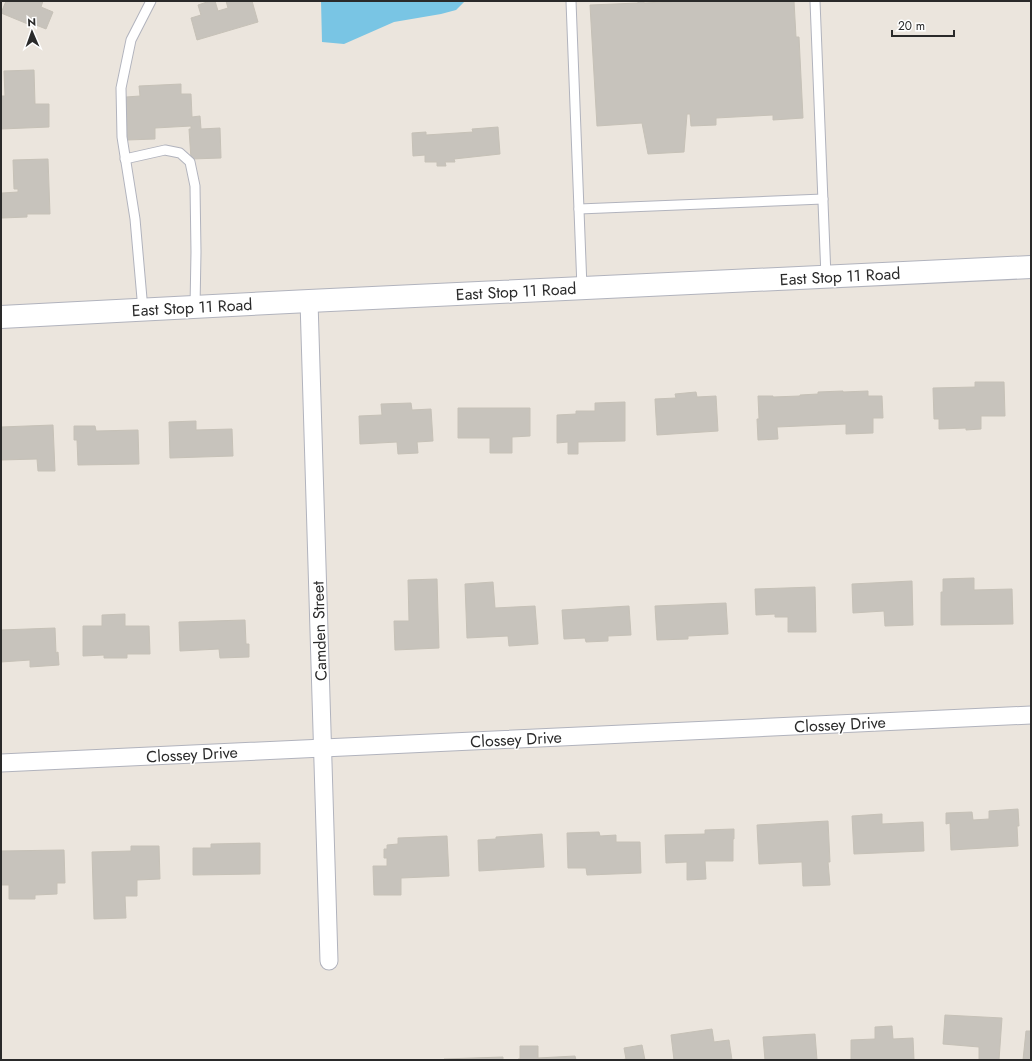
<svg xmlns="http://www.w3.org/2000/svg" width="1032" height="1061" viewBox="0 0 1032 1061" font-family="Jost,sans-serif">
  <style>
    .water { fill: #79c5e4 }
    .building { fill: #c7c3bc; stroke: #c6c1b7 }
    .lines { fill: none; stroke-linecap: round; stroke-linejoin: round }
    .service-casing { stroke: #b1b3bd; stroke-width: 11 }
    .minor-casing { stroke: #b1b3bd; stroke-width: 19 }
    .secondary-casing { stroke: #b1b3bd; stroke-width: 24 }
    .service { stroke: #fff; stroke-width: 9 }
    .minor { stroke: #fff; stroke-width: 17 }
    .secondary { stroke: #fff; stroke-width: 22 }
    .labels { text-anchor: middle; stroke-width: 3; stroke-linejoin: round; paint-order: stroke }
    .street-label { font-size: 16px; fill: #2a2a2a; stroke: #fff }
  </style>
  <rect width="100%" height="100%" fill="#ebe5dd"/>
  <polygon class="water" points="321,1 465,1 456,10 441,14 394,22 344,44 322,42"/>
  <g class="building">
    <polygon points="6,1 43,1 41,7 53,12 46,29 36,25 35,27 1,13"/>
    <polygon points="210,1 215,1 218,11 228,8 226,1 252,1 258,22 197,40 191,18 201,15 198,5"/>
    <polygon points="638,1 644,1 644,3 682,1 794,1 796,37 799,37 803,118 773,120 773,115 716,118 716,125 691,126 690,114 687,114 684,152 648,154 642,123 597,126 590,5 638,3"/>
    <polygon points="34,70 35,104 49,104 49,127 1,129 1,96 5,96 4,71"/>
    <polygon points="181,84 181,94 191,94 192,117 200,116 201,129 220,128 221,158 191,159 189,129 191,129 191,126 155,128 155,139 127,140 126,97 140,96 139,86"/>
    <polygon points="498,127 500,154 454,159 455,162 445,162 446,166 437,166 437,162 425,162 425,155 413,156 412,133 426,132 426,135 473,132 472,129"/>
    <polygon points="48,159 50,214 27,214 27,217 2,218 2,193 18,192 18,189 14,189 13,160"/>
    <polygon points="975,382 1004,382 1005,416 981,416 981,429 966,430 966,428 939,429 939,419 934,419 933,388 975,387"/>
    <polygon points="843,391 843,392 868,391 868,396 882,396 883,418 873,418 873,433 846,434 846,424 777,427 778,439 758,440 757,419 759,419 758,396 773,396 773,397 800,396 800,395 818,394 818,392"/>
    <polygon points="696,392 697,397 716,396 718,431 657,435 655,399 676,398 675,394"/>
    <polygon points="625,402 625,441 578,442 578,454 568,454 568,442 557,443 557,415 576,414 576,411 595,411 595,403"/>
    <polygon points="411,403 412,410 431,409 433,441 417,442 418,453 398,454 397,442 360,444 359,416 382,415 381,404"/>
    <polygon points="458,408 530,408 530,436 512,437 512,453 490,453 490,438 458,438"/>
    <polygon points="196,421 196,430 232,429 233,456 170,458 169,422"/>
    <polygon points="53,425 55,471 38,471 37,459 1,460 1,427"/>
    <polygon points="74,426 95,426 96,431 138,430 139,464 78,465 77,440 74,440"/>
    <polygon points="974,578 974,590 1012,589 1013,624 941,625 941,592 943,592 943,579"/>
    <polygon points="437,579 439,648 395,650 394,621 409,621 408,580"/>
    <polygon points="912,581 913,625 885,626 884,611 853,613 852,584"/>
    <polygon points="493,582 495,608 535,606 538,644 509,646 508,636 467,638 465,584"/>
    <polygon points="815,587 816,632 788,632 788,617 775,617 775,614 756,615 755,589"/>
    <polygon points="726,603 728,634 688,636 688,639 657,640 655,606"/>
    <polygon points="629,606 631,635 608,636 608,641 586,642 585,638 564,639 562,610"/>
    <polygon points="125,614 125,626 149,626 150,654 127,654 127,658 104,658 104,655 83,656 83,626 102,626 102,615"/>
    <polygon points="245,620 246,644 249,644 249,657 220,658 219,649 180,651 179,622"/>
    <polygon points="55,628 56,653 58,652 59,665 30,667 30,660 1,662 1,630"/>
    <polygon points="1018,809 1019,826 1017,826 1018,846 951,850 950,823 946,824 946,813 972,812 973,820 989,819 989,811"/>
    <polygon points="882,814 882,824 923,822 924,851 854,854 852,816"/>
    <polygon points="828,821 830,862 828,862 830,885 803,886 802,862 759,864 757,825"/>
    <polygon points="734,829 734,839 733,839 733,861 705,861 706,879 687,880 687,862 666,863 665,835 705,834 705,830"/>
    <polygon points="599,832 600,836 616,835 616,842 640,842 641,873 587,875 586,868 568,868 567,833"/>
    <polygon points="542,834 544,867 479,871 478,840 496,839 496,837"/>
    <polygon points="447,836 449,876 401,878 401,895 374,895 373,866 387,866 387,858 384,858 384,849 387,849 387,845 398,844 398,838"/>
    <polygon points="260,843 260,874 193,875 193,848 211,848 211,844"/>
    <polygon points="131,846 159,846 160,879 137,880 137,896 125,896 126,918 94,919 92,852 131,851"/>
    <polygon points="64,850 65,883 57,883 57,894 35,895 35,899 9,899 9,885 1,885 1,851"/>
    <polygon points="945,1015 1002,1018 999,1060 979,1060 979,1047 943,1044"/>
    <polygon points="892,1026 893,1039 913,1038 914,1060 851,1060 851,1040 875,1039 875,1027"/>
    <polygon points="712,1029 714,1042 729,1040 732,1060 674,1060 671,1035"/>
    <polygon points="1026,1031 1031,1031 1031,1060 1023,1060"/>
    <polygon points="815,1034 817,1060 765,1060 763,1037"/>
    <polygon points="642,1045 645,1060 621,1060 626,1059 624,1048"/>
    <polygon points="520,1046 538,1046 538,1058 575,1056 576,1060 518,1060 518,1059 520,1059"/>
    <polygon points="503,1057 503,1060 444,1060 444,1059"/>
  </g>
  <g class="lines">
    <defs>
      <g id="service">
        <polyline points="571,1 582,288"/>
        <polyline points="815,1 826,277"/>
        <polyline points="125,159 165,150 180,153 190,162 195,186 196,252 195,307"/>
        <polyline points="579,209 823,199"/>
        <polyline points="143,310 135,219 122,137 121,88 131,40 151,1"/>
      </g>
      <g id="minor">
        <polyline points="309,301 329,961"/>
        <polyline points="1,763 1031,715"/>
      </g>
      <polyline id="secondary" points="1,317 309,301 1031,267"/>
    </defs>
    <use href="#service" class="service-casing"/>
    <use href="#minor" class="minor-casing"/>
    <use href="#secondary" class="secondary-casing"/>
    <use href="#service" class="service"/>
    <use href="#minor" class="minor"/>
    <use href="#secondary" class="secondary"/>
  </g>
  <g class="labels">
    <g class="street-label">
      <text transform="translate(840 276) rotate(-3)" y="6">East Stop 11 Road</text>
      <text transform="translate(516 291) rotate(-3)" y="6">East Stop 11 Road</text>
      <text transform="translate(192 307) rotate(-3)" y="6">East Stop 11 Road</text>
      <text transform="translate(319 631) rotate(-92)" y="6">Camden Street</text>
      <text transform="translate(840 724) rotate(-3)" y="6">Clossey Drive</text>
      <text transform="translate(516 739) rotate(-3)" y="6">Clossey Drive</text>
      <text transform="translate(192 754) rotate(-3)" y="6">Clossey Drive</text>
    </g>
  </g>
  <rect width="1032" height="1061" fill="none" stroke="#2a2a2a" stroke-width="4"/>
  <g transform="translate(32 32) rotate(358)" stroke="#ffffff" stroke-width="3" paint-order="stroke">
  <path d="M0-3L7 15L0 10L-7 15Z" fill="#2a2a2a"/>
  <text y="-6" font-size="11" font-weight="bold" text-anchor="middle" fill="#2a2a2a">N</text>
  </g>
  <path d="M892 30v6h62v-6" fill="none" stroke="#2a2a2a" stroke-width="2"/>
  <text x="898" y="30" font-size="12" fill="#2a2a2a" stroke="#ffffff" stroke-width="3" paint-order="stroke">20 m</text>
</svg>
